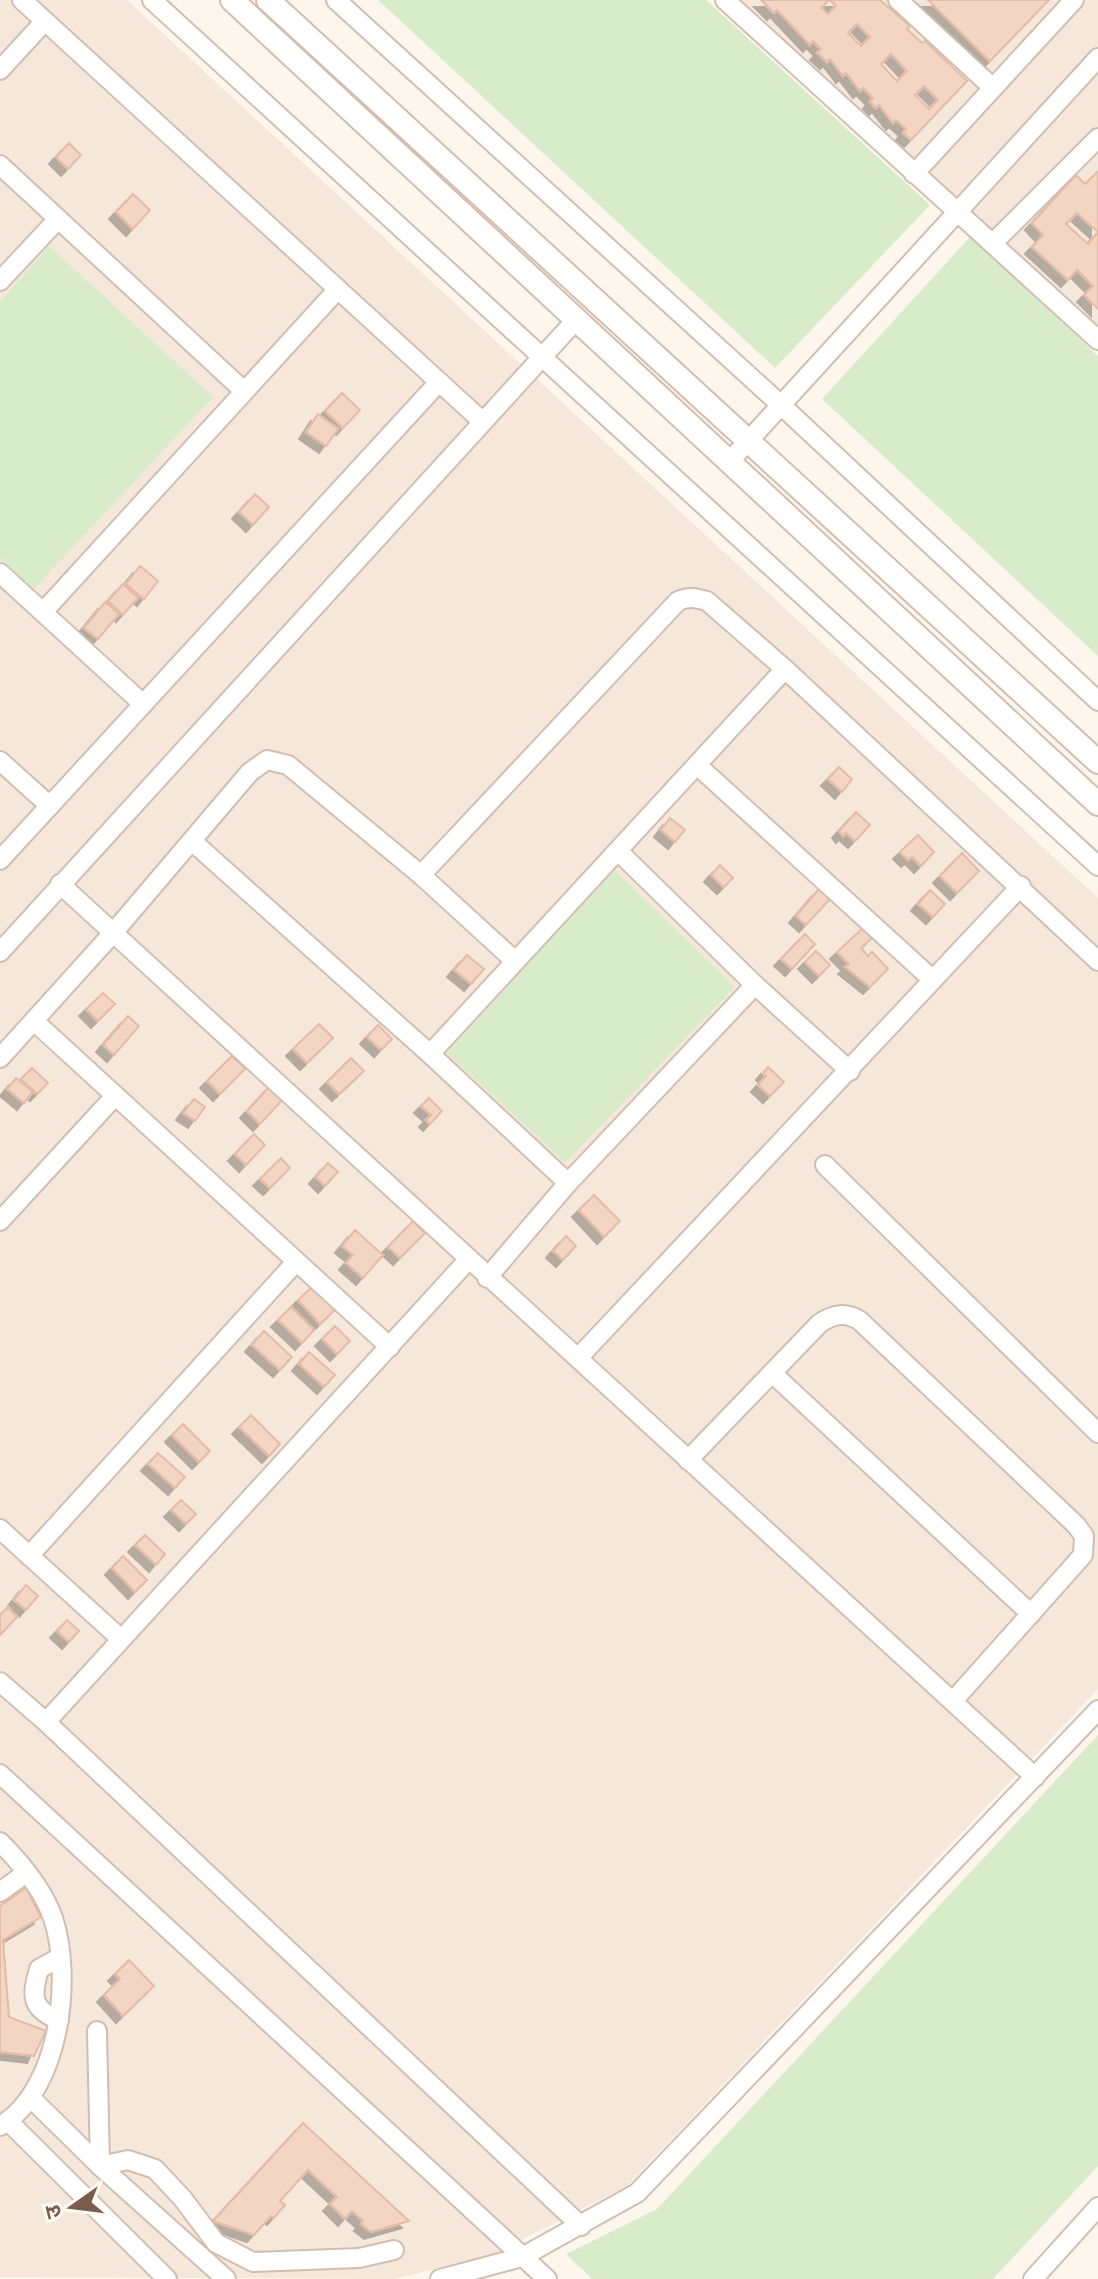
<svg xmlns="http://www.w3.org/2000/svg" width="1098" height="2279" viewBox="0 0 1098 2279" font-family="'DejaVu Sans','Noto Sans Devanagari',sans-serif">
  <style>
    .residential { fill: #f5e8da }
    .green { fill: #d8ecc9 }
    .building { fill: #f3d5c3; stroke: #e6bba3; stroke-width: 2; fill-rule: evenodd; filter: url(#shadow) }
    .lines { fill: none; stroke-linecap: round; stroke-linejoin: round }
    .minor-casing { stroke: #d1beb0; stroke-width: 22 }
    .tertiary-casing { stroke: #d1beb0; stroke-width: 26 }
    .minor { stroke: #fff; stroke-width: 18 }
    .tertiary { stroke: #fff; stroke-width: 22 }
  </style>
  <defs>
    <filter id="shadow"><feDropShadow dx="-7" dy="7" stdDeviation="0" flood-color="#0004"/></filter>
  </defs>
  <rect width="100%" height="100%" fill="#fdf6ec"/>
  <g class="residential">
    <polygon points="0,0 127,0 1098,898 1098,1689 627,2186 490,2256 393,2279 0,2277"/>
    <polygon points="714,0 1098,0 1098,352"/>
  </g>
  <g class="green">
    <polygon points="378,0 706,0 930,205 775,368"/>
    <polygon points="970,237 1098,356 1098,656 822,399"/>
    <polygon points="49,246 213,397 34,589 0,558 0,302"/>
    <polygon points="614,870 735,987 565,1163 447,1053"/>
    <polygon points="1098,1735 1098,2166 993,2279 592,2279 566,2254 657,2209"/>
  </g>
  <g class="building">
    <path d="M761,0H829L821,8L828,14L836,6L830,0H880L910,26L907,29L922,43L925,41L967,81L911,140L903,133L906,129L896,120L893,123L879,105L876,108L870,102L873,98L863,88L860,91L846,73L843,76L830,59L827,62L817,53L821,49L813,41L810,45L777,10L774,13ZM857,24L870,37L861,46L848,33ZM891,54L907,71L897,81L881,64ZM924,86L938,100L929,109L915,95Z"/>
    <polygon points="928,0 1049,0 990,61"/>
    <polygon points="69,143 81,155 68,169 56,157"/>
    <path d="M1097,172L1098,173V309L1084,295L1093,286L1077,270L1068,280L1032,247L1043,235L1032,223L1076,175L1085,184ZM1077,213L1098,232L1088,244L1066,224Z"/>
    <polygon points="133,194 150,210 133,229 116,212"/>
    <polygon points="342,393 360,410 343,428 325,411"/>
    <polygon points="318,414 338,429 326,446 306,432"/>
    <polygon points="255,494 269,507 253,525 239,512"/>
    <polygon points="140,566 158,581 144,599 126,584"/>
    <polygon points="123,584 138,598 123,615 108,601"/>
    <polygon points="105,602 119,614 98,639 84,628"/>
    <polygon points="839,767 852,779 842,792 828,779"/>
    <polygon points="856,812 870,825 855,841 846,833 843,836 839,831"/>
    <polygon points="670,818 685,830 675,842 661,830"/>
    <polygon points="918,835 934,852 921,866 912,857 908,860 900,852"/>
    <polygon points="962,853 979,871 957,893 940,876"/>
    <polygon points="720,865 733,878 724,887 711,875"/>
    <polygon points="819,889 830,899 806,925 796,916"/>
    <polygon points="930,890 945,904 933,917 918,904"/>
    <polygon points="863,928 872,938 861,948 868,956 872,952 888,969 870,987 845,967 849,964 837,952"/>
    <polygon points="805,934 815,944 792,969 781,959"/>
    <polygon points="816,951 830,965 819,976 805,962"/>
    <polygon points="467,955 484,969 471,984 454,970"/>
    <polygon points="103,993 115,1004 98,1021 86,1009"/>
    <polygon points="128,1016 139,1026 114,1055 103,1045"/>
    <polygon points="319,1024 333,1038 307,1063 293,1049"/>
    <polygon points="378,1025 392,1039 381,1050 367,1037"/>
    <polygon points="232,1056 245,1069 220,1094 207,1081"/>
    <polygon points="351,1058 364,1071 339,1094 327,1082"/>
    <polygon points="768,1067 784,1082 770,1096 758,1085 766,1076 763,1073"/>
    <polygon points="32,1068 48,1083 37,1094 21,1079"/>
    <polygon points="16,1078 33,1092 24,1103 7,1089"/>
    <polygon points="272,1084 285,1097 260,1124 247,1111"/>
    <polygon points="429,1098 442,1111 430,1124 426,1120 431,1115 421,1106"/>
    <polygon points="194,1099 205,1107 195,1121 183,1113"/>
    <polygon points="254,1134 265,1145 246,1165 235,1154"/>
    <polygon points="281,1158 290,1168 270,1188 260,1179"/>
    <polygon points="328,1163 338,1172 325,1186 316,1177"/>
    <polygon points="594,1195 620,1221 604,1237 579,1210"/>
    <polygon points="413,1221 425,1233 400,1258 388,1247"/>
    <polygon points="355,1230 383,1255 363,1278 346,1263 353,1255 342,1246"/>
    <polygon points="566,1236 576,1246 563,1260 553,1251"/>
    <polygon points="313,1286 335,1310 320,1324 298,1300"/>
    <polygon points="291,1307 314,1330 302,1343 278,1320"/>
    <polygon points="335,1326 350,1341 337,1354 322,1339"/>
    <polygon points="264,1331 292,1357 280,1370 252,1345"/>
    <polygon points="309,1352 335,1375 324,1387 299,1364"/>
    <polygon points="251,1415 280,1444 269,1456 239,1427"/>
    <polygon points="183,1424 210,1451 199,1462 172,1435"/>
    <polygon points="158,1453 185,1477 175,1488 148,1464"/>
    <polygon points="181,1500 196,1514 186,1524 171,1510"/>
    <polygon points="145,1535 165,1554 156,1565 135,1545"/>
    <polygon points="123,1556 147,1580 135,1592 112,1568"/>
    <polygon points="26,1585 38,1596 26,1610 14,1600"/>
    <polygon points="8,1607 17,1617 0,1635 0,1615"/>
    <polygon points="67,1620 79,1631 69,1642 57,1631"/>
    <polygon points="26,1888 41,1917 3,1940 9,2017 46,2031 34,2056 0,2052 0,1906"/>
    <polygon points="129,1960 154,1986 123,2016 104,1995 120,1979 115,1974"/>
    <polygon points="303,2123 409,2221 371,2232 361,2224 363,2221 352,2211 345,2219 330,2204 337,2197 308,2170 280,2201 285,2205 274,2218 271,2216 254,2235 213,2221"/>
  </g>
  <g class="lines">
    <defs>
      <g id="minor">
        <polyline points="22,0 483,422"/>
        <polyline points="152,0 1098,866"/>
        <polyline points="336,0 781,405 1098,701"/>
        <polyline points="725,0 1098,340"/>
        <polyline points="898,0 993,88"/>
        <polyline points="0,70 45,21"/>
        <polyline points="0,165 244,391"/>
        <polyline points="914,174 1074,0"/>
        <polyline points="993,243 1098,138"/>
        <polyline points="0,281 58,219"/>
        <polyline points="729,462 1098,58"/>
        <polyline points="0,573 143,704"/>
        <polyline points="43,612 338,289"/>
        <polyline points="0,761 50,806"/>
        <polyline points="697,765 933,980"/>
        <polyline points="193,842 430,1054 568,1183"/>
        <polyline points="618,851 755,985 850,1071"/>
        <polyline points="0,860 439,382"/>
        <path d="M421,875L678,601C689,596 696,598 707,601L785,669L1098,961"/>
        <polyline points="60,884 1035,1777"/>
        <polyline points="0,952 575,321"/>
        <polyline points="34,1021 390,1347"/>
        <polyline points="430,1054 785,669"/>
        <polyline points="0,1058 113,933 250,772 267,760 288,765 421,875 515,961"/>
        <polyline points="825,1165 1098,1433"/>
        <polyline points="0,1221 115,1096"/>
        <polyline points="487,1278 568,1183 755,985"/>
        <polyline points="578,1358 1021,886"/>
        <polyline points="772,1373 1031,1614"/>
        <path d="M688,1460L820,1323C834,1314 845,1312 859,1320L1076,1525L1084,1536L1083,1555L953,1701"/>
        <polyline points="0,1529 121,1639"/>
        <polyline points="29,1556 295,1263"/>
        <polyline points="0,1682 46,1722 581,2226"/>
        <polyline points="46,1722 469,1259"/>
        <polyline points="0,1774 547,2279"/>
        <path d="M0,1842C21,1863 43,1889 53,1918C73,1978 60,2091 0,2126"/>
        <polyline points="0,1892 26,1873"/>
        <path d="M59,2020C31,2009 31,1997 39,1969L59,1958"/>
        <polyline points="97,2031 100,2166 128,2160 155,2169 183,2199 216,2243 253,2262 359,2258 394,2250"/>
        <polyline points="31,2098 100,2166 226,2279"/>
        <polyline points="8,2121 167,2279"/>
        <polyline points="440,2279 522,2257 637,2193 1098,1710"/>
        <polyline points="1033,2279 1098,2207"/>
      </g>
      <g id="tertiary">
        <polyline points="232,0 1098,804"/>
        <polyline points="268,0 1098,762"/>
      </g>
    </defs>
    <use href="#minor" class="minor-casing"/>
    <use href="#tertiary" class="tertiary-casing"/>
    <use href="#minor" class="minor"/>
    <use href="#tertiary" class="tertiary"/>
  </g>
  <g transform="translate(72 2207) rotate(256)" stroke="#fffaf3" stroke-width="6" paint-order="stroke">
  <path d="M0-6L14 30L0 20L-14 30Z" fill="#7a5c4d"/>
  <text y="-12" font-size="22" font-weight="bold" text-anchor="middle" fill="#7a5c4d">उ</text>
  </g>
</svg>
